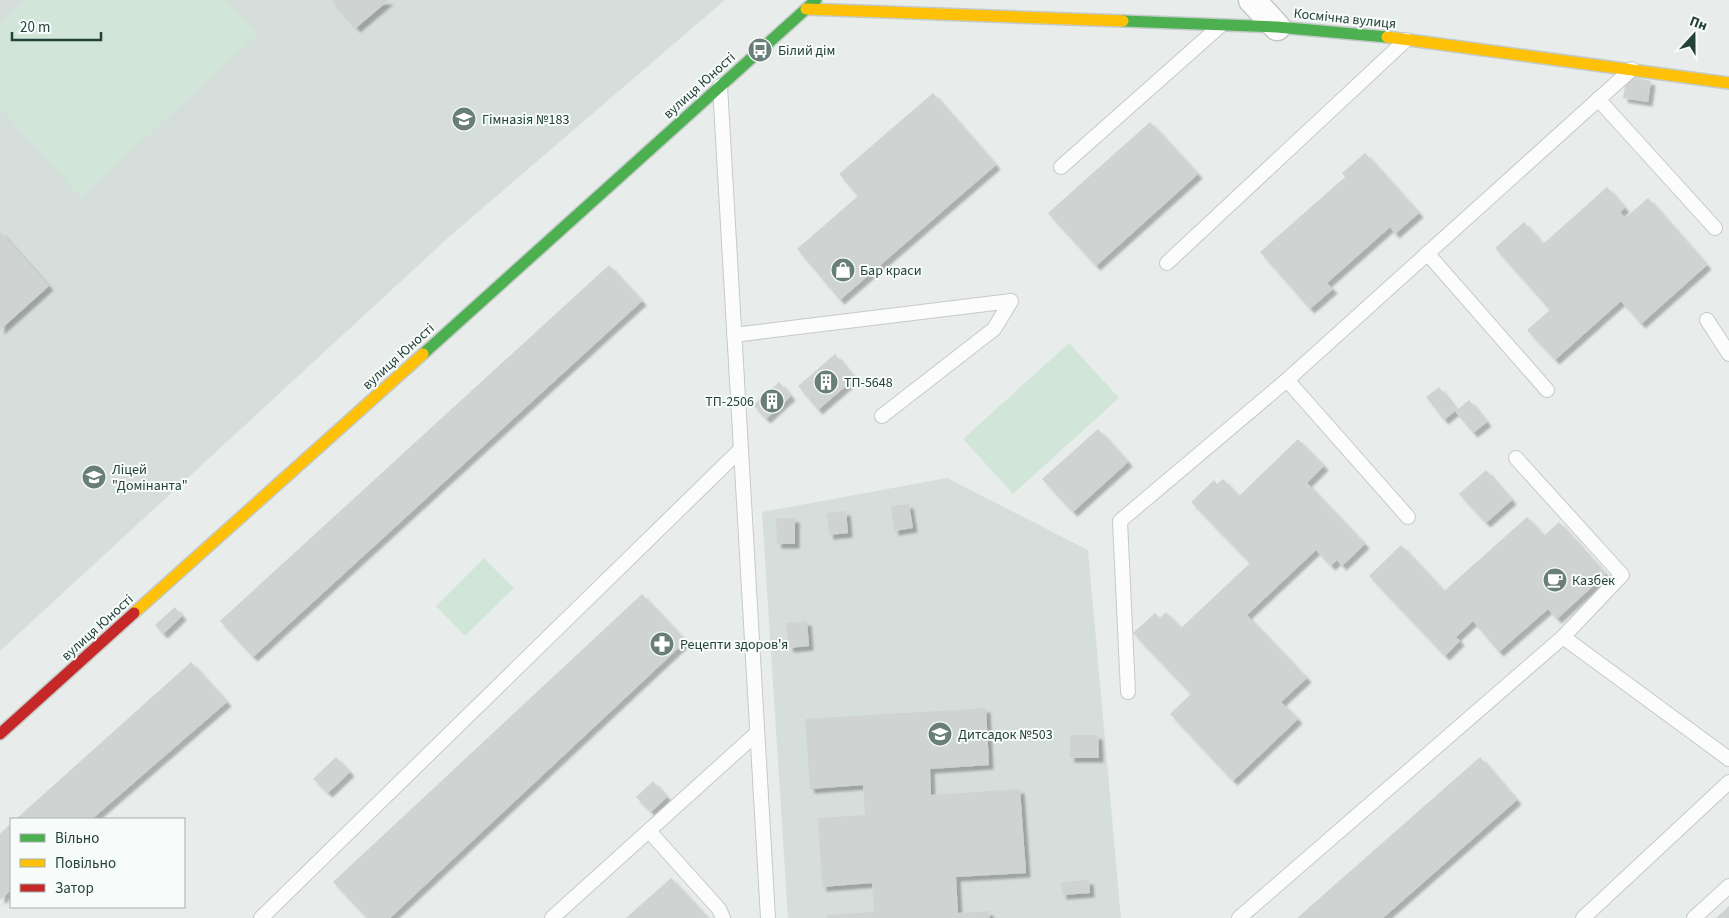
<svg xmlns="http://www.w3.org/2000/svg" width="1729" height="918" viewBox="0 0 1729 918" font-family="'Source Sans 3',sans-serif">
  <style>
    .built { fill: #d6dedb }
    .green { fill: #d1e6d8 }
    .building { fill: #cfd4d2; filter: url(#shadow) }
    .lines { fill: none; stroke-linecap: round; stroke-linejoin: round }
    .lane-casing { stroke: #c5cac8; stroke-width: 16 }
    .street-casing { stroke: #c5cac8; stroke-width: 29 }
    .fast-casing { stroke: #c3cbc8; stroke-width: 14 }
    .slow-casing { stroke: #c3cbc8; stroke-width: 14 }
    .jam-casing { stroke: #c3cbc8; stroke-width: 14 }
    .lane { stroke: #fcfcfc; stroke-width: 14 }
    .street { stroke: #fcfcfc; stroke-width: 26 }
    .fast { stroke: #4caf50; stroke-width: 11 }
    .slow { stroke: #ffc107; stroke-width: 11 }
    .jam { stroke: #c62828; stroke-width: 11 }
    .labels { text-anchor: middle; stroke-width: 4; stroke-linejoin: round; paint-order: stroke }
    .street-label { font-size: 14px; fill: #24423a; stroke: #f7fbf9 }
    .poi-label { font-size: 14px; fill: #24423a; stroke: #f7fbf9; text-anchor: start }
  </style>
  <defs>
    <filter id="shadow"><feDropShadow dx="4.5" dy="4.5" stdDeviation="1" flood-color="#0004"/></filter>
  </defs>
  <rect width="100%" height="100%" fill="#e8edeb"/>
  <g class="built">
    <polygon points="0,0 725,0 449,237 0,651"/>
    <polygon points="947,478 1088,550 1121,918 788,918 762,512"/>
  </g>
  <g class="green">
    <polygon points="25,0 226,0 258,34 81,197 0,108 0,23"/>
    <polygon points="1069,343 1119,398 1013,494 963,439"/>
    <polygon points="484,558 514,588 465,636 436,606"/>
  </g>
  <g class="building">
    <polygon points="331,0 389,0 356,28"/>
    <polygon points="1627,76 1651,81 1648,102 1623,98"/>
    <polygon points="933,93 996,165 840,300 797,249 858,196 839,174"/>
    <polygon points="1150,122 1198,174 1096,266 1048,213"/>
    <polygon points="1365,153 1419,213 1395,234 1390,227 1327,283 1333,289 1310,309 1260,252 1345,177 1342,173"/>
    <polygon points="1607,187 1625,208 1620,212 1625,218 1648,198 1707,265 1641,324 1621,301 1555,360 1527,330 1550,310 1495,248 1524,222 1543,244"/>
    <polygon points="0,231 49,286 0,330"/>
    <polygon points="609,265 642,301 253,657 220,621"/>
    <polygon points="835,354 855,378 818,410 798,386"/>
    <polygon points="779,382 791,396 766,419 753,405"/>
    <polygon points="1439,387 1457,410 1469,400 1487,422 1473,433 1455,411 1444,420 1426,397"/>
    <polygon points="1098,429 1128,462 1073,512 1042,479"/>
    <polygon points="1298,439 1324,466 1307,483 1365,544 1342,566 1337,560 1331,566 1316,550 1247,615 1307,678 1281,702 1298,719 1233,781 1170,714 1191,694 1133,633 1155,613 1160,618 1166,612 1181,628 1250,563 1191,502 1214,480 1217,484 1223,479 1239,496"/>
    <polygon points="1486,470 1512,500 1486,523 1459,494"/>
    <polygon points="909,504 913,528 894,531 891,506"/>
    <polygon points="846,511 848,533 829,535 827,513"/>
    <polygon points="1527,517 1544,536 1559,522 1606,574 1557,619 1548,609 1499,652 1473,621 1456,637 1460,641 1445,656 1369,576 1401,545 1444,591"/>
    <polygon points="776,518 795,518 795,544 777,544"/>
    <polygon points="642,594 686,641 390,918 367,918 333,882"/>
    <polygon points="175,607 182,616 163,634 155,625"/>
    <polygon points="807,621 809,646 789,648 786,623"/>
    <polygon points="191,662 227,702 92,819 16,819"/>
    <polygon points="986,708 989,765 930,769 931,795 1020,789 1026,873 956,877 958,913 989,911 990,918 827,918 827,915 874,912 872,883 822,887 818,818 865,815 863,785 810,789 805,719"/>
    <polygon points="1070,735 1098,735 1099,758 1070,758"/>
    <polygon points="336,757 350,772 328,793 313,779"/>
    <polygon points="1480,757 1517,800 1383,918 1297,918"/>
    <polygon points="653,781 667,797 651,812 636,797"/>
    <polygon points="11,823 11,890 0,900 0,834"/>
    <polygon points="671,878 708,918 626,918 636,909"/>
    <polygon points="1089,880 1090,893 1062,895 1061,882"/>
    <polygon points="1729,906 1729,918 1716,918"/>
  </g>
  <g class="lines">
    <defs>
      <g id="lane">
        <polyline points="720,86 768,918"/>
        <polyline points="1598,99 1715,228"/>
        <polyline points="1061,167 1220,26"/>
        <polyline points="1427,253 1547,390"/>
        <polyline points="1167,263 1406,40"/>
        <polyline points="1707,320 1729,354"/>
        <polyline points="734,335 1011,301 994,329 882,416"/>
        <polyline points="1287,380 1408,517"/>
        <polyline points="1563,637 1729,759"/>
        <polyline points="1128,692 1120,521 1287,380 1632,69"/>
        <polyline points="649,831 719,909 723,918"/>
        <polyline points="261,918 741,449"/>
        <polyline points="552,918 757,733"/>
        <polyline points="1239,918 1563,637 1622,575 1516,458"/>
        <polyline points="1583,918 1729,782"/>
        <polyline points="1694,918 1729,886"/>
      </g>
      <polyline id="street" points="1252,0 1277,27"/>
      <g id="fast">
        <polyline points="1123,21 1277,27 1387,37"/>
        <polyline points="423,354 816,0"/>
      </g>
      <g id="slow">
        <polyline points="806,9 1123,21"/>
        <polyline points="1387,37 1729,83"/>
        <polyline points="134,613 423,354"/>
      </g>
      <polyline id="jam" points="0,734 134,613"/>
    </defs>
    <use href="#lane" class="lane-casing"/>
    <use href="#street" class="street-casing"/>
    <use href="#fast" class="fast-casing"/>
    <use href="#slow" class="slow-casing"/>
    <use href="#jam" class="jam-casing"/>
    <use href="#lane" class="lane"/>
    <use href="#street" class="street"/>
    <use href="#fast" class="fast"/>
    <use href="#slow" class="slow"/>
    <use href="#jam" class="jam"/>
  </g>
  <defs>
    <symbol id="bus-disc" viewBox="-11 -11 22 22"><circle r="9.5" fill="#697e78" stroke="#f7fbf9"/><path d="M-5-6H5V4H4V6H2V4H-2V6H-4V4H-5ZM-3.5-4V0h7V-4ZM-3.5 1.2v1.5H-2V1.2ZM2 1.2v1.5H3.5V1.2Z" fill="#fff"/></symbol>
    <symbol id="school-disc" viewBox="-11 -11 22 22"><circle r="9.5" fill="#697e78" stroke="#f7fbf9"/><path d="M0-5L7-2L0 1L-7-2ZM-4 1L0 2.5L4 1V4Q0 6-4 4Z" fill="#fff"/></symbol>
    <symbol id="shop-disc" viewBox="-11 -11 22 22"><circle r="9.5" fill="#697e78" stroke="#f7fbf9"/><path d="M-5-2.5h2.3a2.7 3.5 0 0 1 5.4 0H5L5.5 6h-11ZM-1.5-2.5h3a1.5 2.3 0 0 0-3 0Z" fill="#fff"/></symbol>
    <symbol id="building-disc" viewBox="-11 -11 22 22"><circle r="9.5" fill="#697e78" stroke="#f7fbf9"/><path d="M-4-6H4V6H1V3H-1V6H-4ZM-2.5-4.3h1.7v1.8h-1.7ZM.8-4.3h1.7v1.8H.8ZM-2.5-1h1.7V.8h-1.7ZM.8-1h1.7V.8H.8Z" fill="#fff"/></symbol>
    <symbol id="cafe-disc" viewBox="-11 -11 22 22"><circle r="9.5" fill="#697e78" stroke="#f7fbf9"/><path d="M-5.5-4.5H6V0H3Q3 3.5 0 3.5H-2.5Q-5.5 3.5-5.5 0ZM3-3.2v2h1.7v-2ZM-6 4.5H4V6H-6Z" fill="#fff"/></symbol>
    <symbol id="pharmacy-disc" viewBox="-11 -11 22 22"><circle r="9.5" fill="#697e78" stroke="#f7fbf9"/><path d="M-2-6h4v4h4v4h-4v4h-4v-4h-4v-4h4Z" fill="#fff"/></symbol>
  </defs>
  <g fill-rule="evenodd">
    <use href="#bus-disc" x="746" y="36" width="28" height="28"/>
    <use href="#school-disc" x="450" y="105" width="28" height="28"/>
    <use href="#shop-disc" x="829" y="256" width="28" height="28"/>
    <use href="#building-disc" x="812" y="368" width="28" height="28"/>
    <use href="#building-disc" x="758" y="387" width="28" height="28"/>
    <use href="#school-disc" x="80" y="463" width="28" height="28"/>
    <use href="#cafe-disc" x="1541" y="566" width="28" height="28"/>
    <use href="#pharmacy-disc" x="648" y="630" width="28" height="28"/>
    <use href="#school-disc" x="926" y="720" width="28" height="28"/>
  </g>
  <g class="labels">
    <g class="street-label">
      <text transform="translate(1345 18) rotate(6)" y="5">Космічна вулиця</text>
      <text transform="translate(699 85) rotate(-42)" y="5">вулиця Юності</text>
      <text transform="translate(398 356) rotate(-42)" y="5">вулиця Юності</text>
      <text transform="translate(97 627) rotate(-42)" y="5">вулиця Юності</text>
    </g>
    <g class="poi-label">
      <text x="778" y="55">Білий дім</text>
      <text x="482" y="124">Гімназія №183</text>
      <text x="860" y="275">Бар краси</text>
      <text x="844" y="387">ТП-5648</text>
      <text x="754" y="406" text-anchor="end">ТП-2506</text>
      <text x="112" y="474">Ліцей<tspan x="112" dy="16">"Домінанта"</tspan></text>
      <text x="1572" y="585">Казбек</text>
      <text x="680" y="649">Рецепти здоров'я</text>
      <text x="958" y="739">Дитсадок №503</text>
    </g>
  </g>
  <rect x="10" y="818" width="175" height="90" fill="#f7fbf9" stroke="#a3b1ad"/>
  <rect x="20" y="834" width="25" height="8" fill="#4caf50" stroke="#a3b1ad"/>
  <text x="55" y="843" font-size="15" fill="#24423a">Вільно</text>
  <rect x="20" y="859" width="25" height="8" fill="#ffc107" stroke="#a3b1ad"/>
  <text x="55" y="868" font-size="15" fill="#24423a">Повільно</text>
  <rect x="20" y="884" width="25" height="8" fill="#c62828" stroke="#a3b1ad"/>
  <text x="55" y="893" font-size="15" fill="#24423a">Затор</text>
  <g transform="translate(1694 35) rotate(21)" stroke="#f7fbf9" stroke-width="4" paint-order="stroke">
  <path d="M0-4L9 19L0 12L-9 19Z" fill="#24423a"/>
  <text y="-8" font-size="14" font-weight="bold" text-anchor="middle" fill="#24423a">Пн</text>
  </g>
  <path d="M12 32v8h89v-8" fill="none" stroke="#24423a" stroke-width="2.5"/>
  <text x="20" y="32" font-size="15" fill="#24423a" stroke="#f7fbf9" stroke-width="4" paint-order="stroke">20 m</text>
</svg>
